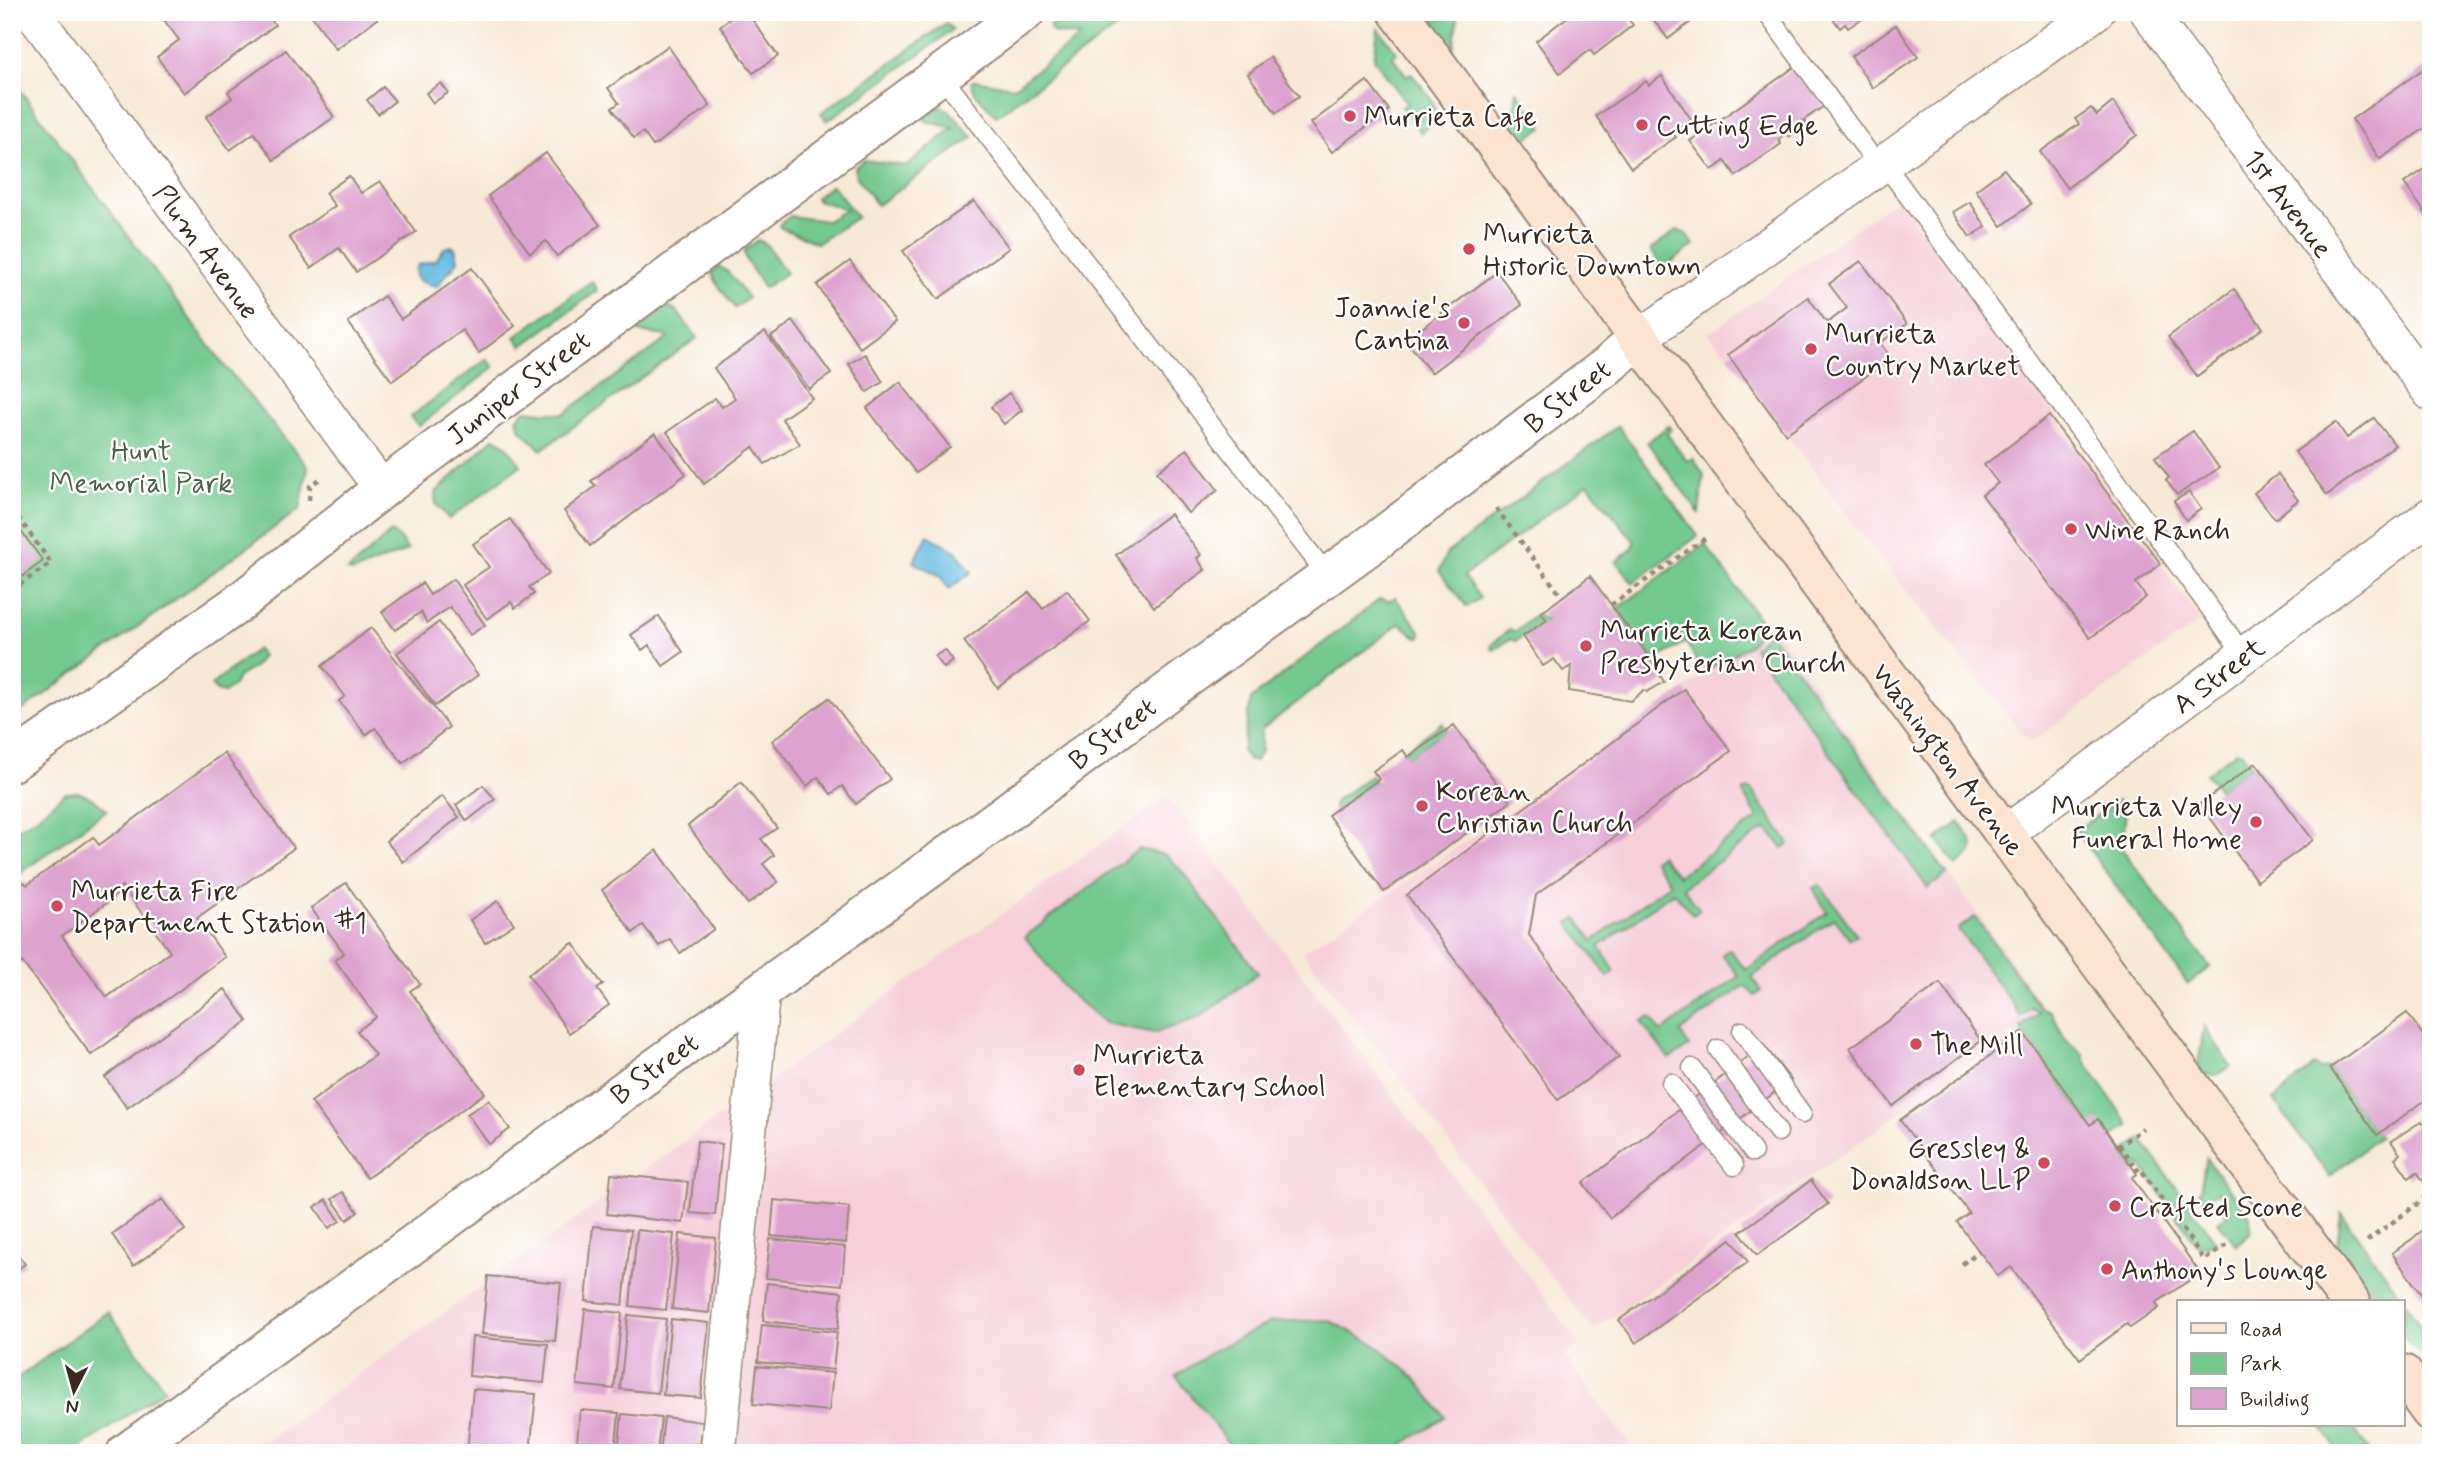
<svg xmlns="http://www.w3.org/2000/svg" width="2443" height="1465" viewBox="0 0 2443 1465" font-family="Mynerve,sans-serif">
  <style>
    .built { fill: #f6cfd9 }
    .green { fill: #72c88d; stroke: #567956; stroke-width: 2 }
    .water { fill: #64b9e1; stroke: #507280; stroke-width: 2 }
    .building { fill: #dda2cf; fill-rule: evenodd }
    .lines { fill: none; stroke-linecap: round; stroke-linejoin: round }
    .service-casing { stroke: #998a7a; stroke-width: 21 }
    .minor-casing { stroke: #998a7a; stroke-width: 38 }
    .tertiary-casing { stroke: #998a7a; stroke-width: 42 }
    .secondary-casing { stroke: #998a7a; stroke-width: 42 }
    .path { stroke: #998a7a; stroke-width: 4.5; stroke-dasharray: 5 5; stroke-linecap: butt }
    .service { stroke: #fff; stroke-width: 18 }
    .minor { stroke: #fff; stroke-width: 35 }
    .tertiary { stroke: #fff; stroke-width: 38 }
    .secondary { stroke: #fde4d1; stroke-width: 38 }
    .poi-dot { fill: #d1495b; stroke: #fff; stroke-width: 2.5 }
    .labels { text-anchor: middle; stroke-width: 5; stroke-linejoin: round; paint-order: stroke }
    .poi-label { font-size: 28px; fill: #3b2a1e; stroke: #fff; text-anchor: start }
    .street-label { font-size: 28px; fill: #3b2a1e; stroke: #fff }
    .park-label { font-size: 28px; fill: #4e6145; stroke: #fff }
  </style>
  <rect width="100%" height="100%" fill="#fff"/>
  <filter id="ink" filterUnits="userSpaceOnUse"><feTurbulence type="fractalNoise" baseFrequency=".0143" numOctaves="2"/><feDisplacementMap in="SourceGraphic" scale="14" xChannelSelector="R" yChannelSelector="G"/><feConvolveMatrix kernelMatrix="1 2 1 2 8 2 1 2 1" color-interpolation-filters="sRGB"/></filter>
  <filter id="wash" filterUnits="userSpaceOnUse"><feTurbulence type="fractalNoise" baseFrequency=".00686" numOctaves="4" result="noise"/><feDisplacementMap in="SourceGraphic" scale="28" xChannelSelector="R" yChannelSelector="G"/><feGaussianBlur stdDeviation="1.57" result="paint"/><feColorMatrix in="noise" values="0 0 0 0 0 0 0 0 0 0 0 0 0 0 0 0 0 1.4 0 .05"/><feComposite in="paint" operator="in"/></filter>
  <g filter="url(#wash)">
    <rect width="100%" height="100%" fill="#f7e9d5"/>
    <g class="built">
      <polygon points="1898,198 2049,405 2201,621 2030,743 1865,540 1728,355 1708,334"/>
      <polygon points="1773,626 2045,1010 1593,1331 1303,952 1582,762"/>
      <polygon points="1167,796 1580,1344 1565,1357 1636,1453 249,1453"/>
    </g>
    <g class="green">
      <polygon points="1066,12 1138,12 996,116 975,93 971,82 975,80 1014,87 1080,37 1054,33 1050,29 1050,24"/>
      <polygon points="1435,12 1459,12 1453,50 1434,24"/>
      <polygon points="946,23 953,30 827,121 821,113"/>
      <path d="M1378,28L1397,52L1393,57L1407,76L1411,73C1428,96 1450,109 1421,133L1402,107L1407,104L1374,59Z"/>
      <polygon points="12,79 227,369 308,467 300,509 12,718"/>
      <polygon points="1517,91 1543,128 1525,139 1516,136 1511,129"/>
      <polygon points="940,106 949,111 973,137 877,205 856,176 855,167 864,160 907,166 953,128 925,121 925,118"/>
      <polygon points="832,185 857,217 817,243 781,228 779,225 790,216 827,221 846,209 816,200 816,197"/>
      <polygon points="1677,230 1686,234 1694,245 1663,269 1651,250"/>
      <polygon points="758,240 766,244 786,273 764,288 746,260 744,251"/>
      <polygon points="719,266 728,272 748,298 735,308 718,285 712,273"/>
      <polygon points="592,281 597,291 522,346 515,337"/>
      <polygon points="666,306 676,310 697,338 541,450 521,430 517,419 525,410 563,414 668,338 666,336 639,332 638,329"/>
      <polygon points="487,359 494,367 419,426 410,417"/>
      <polygon points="1618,426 1698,536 1633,583 1616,562 1632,549 1635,542 1588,484 1464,576 1480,598 1467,607 1439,571 1447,553"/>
      <polygon points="1669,426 1671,429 1667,434 1687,461 1693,458 1704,475 1699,513 1647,442"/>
      <polygon points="494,438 505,444 521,465 449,519 436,504 435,493"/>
      <polygon points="391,532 399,538 408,550 353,572 348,571"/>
      <polygon points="1705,544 1764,626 1749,645 1707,670 1700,667 1686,642 1654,661 1617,609"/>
      <polygon points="1395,597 1421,632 1420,638 1416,637 1400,623 1261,730 1261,751 1255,761 1249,761 1242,751 1251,699 1380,599 1389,601"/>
      <polygon points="1535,615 1547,620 1516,641 1510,639 1494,650 1491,648 1492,644 1510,629 1515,632"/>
      <polygon points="1769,632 1947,874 1928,888 1753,648"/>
      <polygon points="257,649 262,656 254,667 238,677 234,685 224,693 217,691 211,685"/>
      <polygon points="1442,723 1447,730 1408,757 1404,751"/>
      <polygon points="2237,751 2241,751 2252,766 2219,790 2206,774"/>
      <polygon points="1371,775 1375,782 1334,811 1334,802"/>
      <polygon points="1751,789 1789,844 1783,848 1766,828 1683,887 1700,910 1693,915 1673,892 1599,947 1615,971 1608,977 1569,923 1577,918 1593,941 1670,883 1653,860 1660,855 1678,876 1758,818 1744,795 1744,790"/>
      <polygon points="78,792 92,798 107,810 12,879 12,832 37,817 65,793"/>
      <polygon points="2118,800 2126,811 2122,849 2210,967 2188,984 2076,831"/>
      <path d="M1959,822C1975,844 1981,849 1956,866L1937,840Z"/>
      <polygon points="1139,849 1165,855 1181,870 1258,973 1200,1017 1155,1033 1105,1023 1068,992 1025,937"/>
      <polygon points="1820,885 1857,935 1850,939 1834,918 1752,977 1761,991 1755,996 1745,985 1680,1032 1689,1047 1669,1059 1641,1022 1650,1017 1661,1032 1739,976 1722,955 1729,949 1746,970 1827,912 1813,888"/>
      <polygon points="1975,917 2040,1007 2050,1011 2066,1040 2082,1053 2086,1063 2129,1125 2111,1138 2090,1125 2020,1028 2039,1013 2031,1008 2021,1016 1958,929"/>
      <path d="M2204,1026L2231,1066C2221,1074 2214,1078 2201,1073L2198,1065Z"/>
      <polygon points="2314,1065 2320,1069 2330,1068 2379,1137 2329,1176 2274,1100"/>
      <polygon points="2141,1139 2217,1243 2198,1246 2141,1165 2133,1169 2122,1153"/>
      <polygon points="2206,1158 2250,1216 2251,1232 2236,1245 2218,1221 2227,1215 2224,1210 2229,1205 2218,1191 2204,1201 2199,1194"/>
      <polygon points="2341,1213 2431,1339 2431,1368 2403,1335 2403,1302 2376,1302 2336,1254"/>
      <polygon points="108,1312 165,1389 73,1453 12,1453 12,1382"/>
      <polygon points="1328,1320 1375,1344 1416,1379 1445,1417 1389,1453 1236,1453 1176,1376 1213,1351 1271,1322"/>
      <polygon points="2320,1425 2351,1425 2371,1453 2339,1453"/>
    </g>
    <g class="water">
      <path d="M451,246L455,248L458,260C453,270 443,275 439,285L433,286L417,280L415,270L418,265L436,260L444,248Z"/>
      <polygon points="928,535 956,551 972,572 949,589 939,575 913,562"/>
    </g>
    <g id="blocks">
      <g class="building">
        <polygon points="166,12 266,12 275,25 184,93 157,57 179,40 161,16"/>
        <polygon points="309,12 373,12 378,18 336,49"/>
        <polygon points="739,12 747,12 778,56 753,73 720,26"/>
        <polygon points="1574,12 1623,12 1633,25 1594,55 1590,50 1560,73 1536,41"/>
        <polygon points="1648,12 1704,12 1668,39"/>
        <polygon points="1828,12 1863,12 1864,17 1848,28 1845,24 1840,28"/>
        <polygon points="1896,25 1918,57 1873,88 1851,56"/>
        <polygon points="668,46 710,106 653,146 643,132 634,138 612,108 619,103 608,88"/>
        <polygon points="286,50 334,117 274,160 254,133 230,150 206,117 232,98 228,92"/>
        <polygon points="1270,57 1299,96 1276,113 1248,74"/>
        <polygon points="1796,66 1824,106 1804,120 1807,124 1789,137 1786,134 1778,139 1781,144 1736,176 1725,161 1712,170 1690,141"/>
        <polygon points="2426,67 2431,73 2431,124 2380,159 2352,119"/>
        <polygon points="1662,76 1691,119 1672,132 1676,137 1631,168 1596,116 1646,81 1649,85"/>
        <polygon points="1367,81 1389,110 1332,152 1311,123"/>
        <polygon points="441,83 448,93 433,103 426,93"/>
        <polygon points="383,87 395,101 378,114 367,100"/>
        <polygon points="2113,102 2137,135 2067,188 2040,152 2079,124 2075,119 2091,108 2097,115"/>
        <polygon points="546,153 600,225 557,256 546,241 530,253 488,196"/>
        <polygon points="2431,165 2431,221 2404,183"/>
        <polygon points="2004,169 2031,204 2002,226 1976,190"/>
        <polygon points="349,176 361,193 380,181 416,232 356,272 339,248 311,268 289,237 335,206 325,193"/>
        <polygon points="974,201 1009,248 938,299 903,251"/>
        <polygon points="1970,202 1986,227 1970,237 1953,212"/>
        <polygon points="850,261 895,322 860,348 817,285"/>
        <polygon points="1861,261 1907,324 1880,343 1891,358 1786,434 1728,355 1808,297 1827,323 1847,308 1829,284"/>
        <polygon points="472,268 515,326 479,353 462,330 392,381 348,322 384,296 401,319"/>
        <polygon points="1497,272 1522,305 1431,373 1406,340"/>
        <polygon points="2234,289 2263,328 2197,376 2168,337"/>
        <polygon points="793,321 831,374 809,389 771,337"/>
        <polygon points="765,332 812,398 782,419 800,444 765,464 753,447 704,484 667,432 715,398 722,407 735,398 714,368"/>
        <polygon points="865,354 883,382 867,392 849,364"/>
        <polygon points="900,382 950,447 916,473 867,408"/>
        <polygon points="1009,393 1022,410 1004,424 991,407"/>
        <polygon points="2049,416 2161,564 2136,583 2146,597 2090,638 1982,495 1998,483 1984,465"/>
        <polygon points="2374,418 2395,445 2327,495 2295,452 2336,422 2347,438"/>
        <polygon points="2193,431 2219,468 2177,495 2166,480 2169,478 2155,457"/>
        <polygon points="655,433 686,474 590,546 564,511 596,486 591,481"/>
        <polygon points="1187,449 1218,490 1188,513 1157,472"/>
        <polygon points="2278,474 2298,500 2275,519 2254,493"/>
        <polygon points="2189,492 2201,509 2186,520 2174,501"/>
        <polygon points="1170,514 1201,555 1197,558 1205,570 1154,607 1116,555"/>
        <polygon points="12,519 43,561 12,584"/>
        <polygon points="510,519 549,574 529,587 534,594 515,608 511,602 487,619 463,585 489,567 473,544"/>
        <polygon points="1590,576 1649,657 1664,682 1647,692 1644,690 1631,701 1569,691 1571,666 1563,671 1554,659 1543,666 1523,636 1547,620 1541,613"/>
        <polygon points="453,579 485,625 470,635 450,607 427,623 421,612 395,630 382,612 422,583 430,595"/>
        <polygon points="1067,590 1090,621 998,688 964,641 1029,592 1043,609"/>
        <polygon points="659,616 683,652 663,666 649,645 642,650 631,635"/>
        <polygon points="439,622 478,675 435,706 397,653"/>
        <polygon points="371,628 449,727 403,763 375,728 366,735 339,701 345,696 322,666"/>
        <polygon points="945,650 953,661 944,668 935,656"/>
        <polygon points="1684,689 1731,751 1536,895 1529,935 1619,1057 1558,1100 1407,895"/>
        <polygon points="829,698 890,779 856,804 842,786 831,794 818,777 807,786 772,741"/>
        <polygon points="1454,725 1510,802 1384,892 1328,815 1379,779 1373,771 1403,750 1408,757"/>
        <path d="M224,753L294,848L197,918L225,957L91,1055L22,962L12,969V891L24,882L27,885L93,837L99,845ZM122,886L170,952L107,997L62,936L118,894L116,891Z"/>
        <polygon points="2256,763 2313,840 2257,881 2200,804"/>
        <polygon points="741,782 777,828 761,839 774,855 763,864 778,882 748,904 688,826"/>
        <polygon points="483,785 495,799 467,821 456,805"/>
        <polygon points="442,796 459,817 403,862 386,841"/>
        <polygon points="657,850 714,929 680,953 670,939 659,946 643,925 633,933 602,890"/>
        <polygon points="346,883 420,984 410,991 485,1093 367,1178 311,1102 375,1055 357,1031 376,1017 335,960 344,953 311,908"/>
        <polygon points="498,901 514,924 485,943 470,920"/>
        <polygon points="573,943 603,985 597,989 609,1005 569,1033 528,974"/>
        <polygon points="1940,983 1981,1041 1893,1106 1850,1048"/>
        <polygon points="225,989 248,1021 127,1108 105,1077"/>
        <polygon points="2407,1013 2431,1046 2431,1096 2377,1135 2330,1068"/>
        <polygon points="2023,1032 2090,1125 2098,1119 2137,1174 2132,1178 2200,1273 2156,1303 2159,1308 2130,1328 2127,1324 2080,1359 2011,1267 1998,1276 1979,1251 1957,1222 1969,1213 1900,1120"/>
        <polygon points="1764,1045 1791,1080 1610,1218 1583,1183"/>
        <polygon points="489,1100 510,1129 489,1144 467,1114"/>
        <polygon points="2422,1121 2431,1133 2431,1178 2424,1182 2417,1172 2409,1178 2395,1158 2400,1154 2391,1141"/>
        <polygon points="697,1141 722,1144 715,1215 690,1213"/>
        <polygon points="611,1174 688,1182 683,1223 607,1214"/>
        <polygon points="1811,1180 1828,1204 1757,1255 1740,1232"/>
        <polygon points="343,1192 358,1212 347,1220 332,1199"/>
        <polygon points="163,1199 185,1230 133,1266 112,1234"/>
        <polygon points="326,1200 340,1221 329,1228 315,1207"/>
        <polygon points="774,1200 849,1207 846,1243 771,1236"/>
        <polygon points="593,1226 631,1230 623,1305 586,1301"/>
        <polygon points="2431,1226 2431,1308 2392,1253"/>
        <polygon points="637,1230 674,1234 666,1310 630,1306"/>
        <polygon points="680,1234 716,1238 709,1313 672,1309"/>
        <polygon points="770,1239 845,1247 842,1285 766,1278"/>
        <polygon points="1731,1239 1748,1262 1636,1343 1619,1320"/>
        <polygon points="12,1247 25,1264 12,1273"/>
        <polygon points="488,1276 561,1283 555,1341 482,1334"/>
        <polygon points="767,1283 842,1292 838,1329 763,1321"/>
        <polygon points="585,1309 622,1313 614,1389 577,1385"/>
        <polygon points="628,1315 666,1319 658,1393 620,1389"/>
        <polygon points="671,1319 709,1323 701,1398 663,1395"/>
        <polygon points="762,1325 837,1332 833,1370 758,1362"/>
        <polygon points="472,1337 548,1344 544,1383 469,1376"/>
        <polygon points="757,1366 833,1373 829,1411 753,1404"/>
        <polygon points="473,1389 536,1394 530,1453 467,1453"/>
        <polygon points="580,1410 619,1413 615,1453 576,1453"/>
        <polygon points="622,1414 661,1418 657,1453 618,1453"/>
        <polygon points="664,1417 703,1422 699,1453 660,1453"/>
      </g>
    </g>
  </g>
  <g filter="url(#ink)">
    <use href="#blocks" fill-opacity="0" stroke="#998a7a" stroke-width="2"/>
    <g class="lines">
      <defs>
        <g id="service">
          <polyline points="1766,12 1879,167"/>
          <polyline points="940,74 1328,576"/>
          <polyline points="1884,163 2244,655"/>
          <polyline points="1742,1031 1802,1114"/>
          <polyline points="1718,1049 1778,1132"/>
          <polyline points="1692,1068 1753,1152"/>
          <polyline points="1671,1083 1734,1166"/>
        </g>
        <g id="minor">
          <polyline points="32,12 382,489"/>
          <polyline points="2148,12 2431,393"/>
          <polyline points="1639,338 2096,12"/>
          <polyline points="2005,834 2431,515"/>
          <polyline points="718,1453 762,990"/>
        </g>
        <g id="tertiary">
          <polyline points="12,762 239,603 382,489 1025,12"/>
          <polyline points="126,1453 1006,813 1166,693 1376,541 1607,366 1639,338"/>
        </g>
        <g id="secondary">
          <polyline points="1398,12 2350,1302"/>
          <polyline points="2403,1374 2431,1412"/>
        </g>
      </defs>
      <use href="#service" class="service-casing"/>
      <use href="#minor" class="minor-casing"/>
      <use href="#tertiary" class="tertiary-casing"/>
      <use href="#secondary" class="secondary-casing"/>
      <g class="path">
        <polyline points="309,500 310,486 321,478"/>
        <polyline points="1496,508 1562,597"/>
        <polyline points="12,509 51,563 12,590"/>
        <polyline points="1611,605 1707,537"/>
        <polyline points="2427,1111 2431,1117"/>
        <polyline points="2119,1145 2137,1170"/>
        <polyline points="2117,1147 2143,1128"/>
        <polyline points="2135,1171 2140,1168 2204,1260 2227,1245"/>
        <polyline points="2367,1241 2431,1194"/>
        <polyline points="1962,1264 1979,1251"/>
      </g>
      <use href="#service" class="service"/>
      <use href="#minor" class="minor"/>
      <use href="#tertiary" class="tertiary"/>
      <use href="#secondary" class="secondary"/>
    </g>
  </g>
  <g class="poi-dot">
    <circle cx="1350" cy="116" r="7"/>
    <circle cx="1642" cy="125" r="7"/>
    <circle cx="1469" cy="249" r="7"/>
    <circle cx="1464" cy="323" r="7"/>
    <circle cx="1811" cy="349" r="7"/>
    <circle cx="2071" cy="529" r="7"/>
    <circle cx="1586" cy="646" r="7"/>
    <circle cx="1422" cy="806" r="7"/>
    <circle cx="2256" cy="822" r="7"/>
    <circle cx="57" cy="906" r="7"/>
    <circle cx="1916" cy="1044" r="7"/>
    <circle cx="1079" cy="1070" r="7"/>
    <circle cx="2044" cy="1163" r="7"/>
    <circle cx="2115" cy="1206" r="7"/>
    <circle cx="2107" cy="1269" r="7"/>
  </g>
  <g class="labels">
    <g class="poi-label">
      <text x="1364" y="126">Murrieta Cafe</text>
      <text x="1656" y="135">Cutting Edge</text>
      <text x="1483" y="243">Murrieta<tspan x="1483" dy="32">Historic Downtown</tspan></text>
      <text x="1450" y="317" text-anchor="end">Joannie's<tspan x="1450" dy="32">Cantina</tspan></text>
      <text x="1825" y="343">Murrieta<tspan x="1825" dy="32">Country Market</tspan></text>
      <text x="2085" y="539">Wine Ranch</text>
      <text x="1600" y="640">Murrieta Korean<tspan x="1600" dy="32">Presbyterian Church</tspan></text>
      <text x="1436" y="800">Korean<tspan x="1436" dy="32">Christian Church</tspan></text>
      <text x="2242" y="816" text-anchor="end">Murrieta Valley<tspan x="2242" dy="32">Funeral Home</tspan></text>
      <text x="71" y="900">Murrieta Fire<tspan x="71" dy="32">Department Station #1</tspan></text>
      <text x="1930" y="1054">The Mill</text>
      <text x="1093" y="1064">Murrieta<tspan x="1093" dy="32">Elementary School</tspan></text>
      <text x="2030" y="1157" text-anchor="end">Gressley &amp;<tspan x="2030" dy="32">Donaldson LLP</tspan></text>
      <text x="2129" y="1216">Crafted Scone</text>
      <text x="2121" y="1279">Anthony's Lounge</text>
    </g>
    <g class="street-label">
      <text transform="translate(2289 203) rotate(53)" y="10">1st Avenue</text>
      <text transform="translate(207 251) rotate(54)" y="10">Plum Avenue</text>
      <text transform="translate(518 387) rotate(-37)" y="10">Juniper Street</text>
      <text transform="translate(1567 396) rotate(-38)" y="10">B Street</text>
      <text transform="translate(2218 675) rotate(-37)" y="10">A Street</text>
      <text transform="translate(1112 733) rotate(-37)" y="10">B Street</text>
      <text transform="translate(1949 759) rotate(53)" y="10">Washington Avenue</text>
      <text transform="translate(654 1068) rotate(-36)" y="10">B Street</text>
    </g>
    <g class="park-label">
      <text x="141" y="460">Hunt<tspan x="141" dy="32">Memorial Park</tspan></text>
    </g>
  </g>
  <rect width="2443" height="1465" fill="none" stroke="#fff" stroke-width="42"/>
  <rect x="2177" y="1300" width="228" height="126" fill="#ffffff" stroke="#b1aaa5" stroke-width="2"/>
  <rect x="2191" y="1323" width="35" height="10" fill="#fde4d1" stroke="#b1aaa5" stroke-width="2"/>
  <text x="2240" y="1336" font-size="21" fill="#3b2a1e">Road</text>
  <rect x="2191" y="1353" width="35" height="21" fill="#72c88d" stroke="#b1aaa5" stroke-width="2"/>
  <text x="2240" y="1370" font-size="21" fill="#3b2a1e">Park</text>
  <rect x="2191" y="1388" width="35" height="21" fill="#dda2cf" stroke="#b1aaa5" stroke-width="2"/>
  <text x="2240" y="1406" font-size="21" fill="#3b2a1e">Building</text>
  <g transform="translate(74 1391) rotate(186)" stroke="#ffffff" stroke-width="5" paint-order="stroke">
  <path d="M0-5L12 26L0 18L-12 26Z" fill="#3b2a1e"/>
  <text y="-10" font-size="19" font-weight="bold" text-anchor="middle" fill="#3b2a1e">N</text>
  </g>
</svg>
